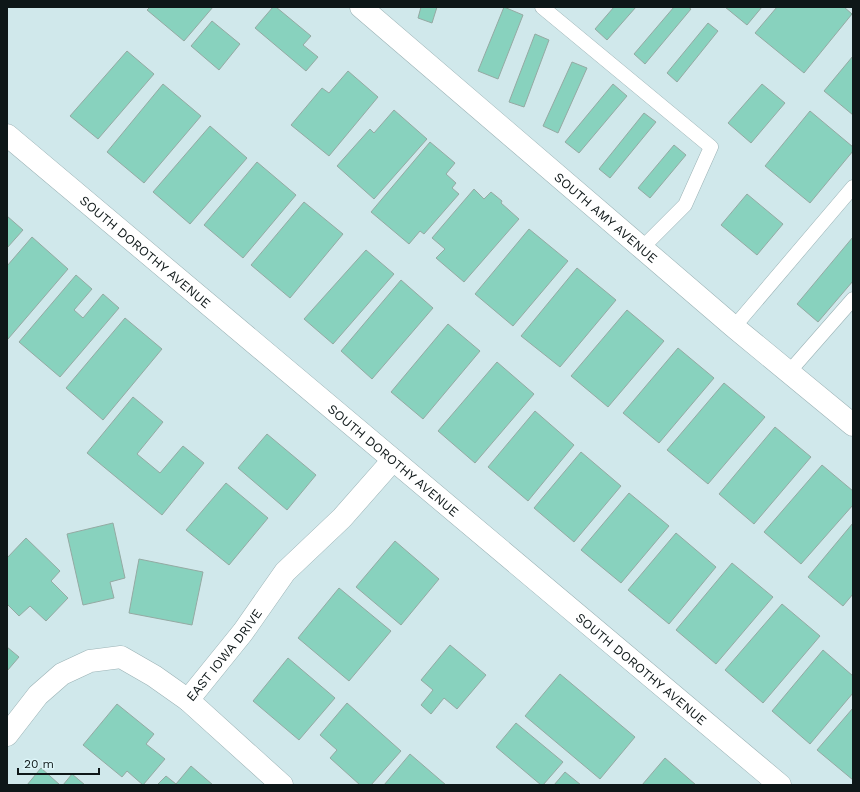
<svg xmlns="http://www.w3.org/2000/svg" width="860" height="792" viewBox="0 0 860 792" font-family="'Work Sans',sans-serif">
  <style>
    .building { fill: #88d2be; stroke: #94aaa3 }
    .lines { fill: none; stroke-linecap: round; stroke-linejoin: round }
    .service-casing { stroke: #9bb2b5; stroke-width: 15 }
    .minor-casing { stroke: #9bb2b5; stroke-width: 23 }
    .service { stroke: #fff; stroke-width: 14 }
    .minor { stroke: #fff; stroke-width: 22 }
    .labels { text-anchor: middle; stroke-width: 3; stroke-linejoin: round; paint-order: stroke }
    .street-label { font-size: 13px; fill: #0e1718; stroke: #ddf5f8 }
  </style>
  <rect width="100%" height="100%" fill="#d0e8eb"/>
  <g class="building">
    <polygon points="150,7 213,7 184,41 147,10"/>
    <polygon points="273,7 276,7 311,36 303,45 318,57 306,71 255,28"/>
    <polygon points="421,7 437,7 432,23 418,18"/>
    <polygon points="504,7 523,15 498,79 478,71"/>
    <polygon points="614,7 636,7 607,40 595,29"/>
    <polygon points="674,7 688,7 691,9 645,64 634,54"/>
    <polygon points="725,7 762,7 747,25"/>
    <polygon points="777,7 844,7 852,14 804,73 755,33"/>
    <polygon points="212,21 240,44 219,70 191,46"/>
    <polygon points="708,23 718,31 677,82 667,73"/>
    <polygon points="535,34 549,40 524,107 509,102"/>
    <polygon points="127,51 154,74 98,139 70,116"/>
    <polygon points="853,56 853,115 824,91"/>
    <polygon points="572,62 587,68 558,133 543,126"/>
    <polygon points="348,71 378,97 329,156 291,125 322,88 329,93"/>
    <polygon points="163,84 201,116 144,183 107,152"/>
    <polygon points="613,84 627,96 579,153 565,142"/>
    <polygon points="762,84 785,103 751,143 728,123"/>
    <polygon points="394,110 427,139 374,199 337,166 370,129 374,133"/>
    <polygon points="810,111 853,147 853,151 810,203 765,166"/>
    <polygon points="644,113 656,122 610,178 599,169"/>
    <polygon points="210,126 247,158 190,224 153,192"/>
    <polygon points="430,142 455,163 446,174 456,183 452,188 459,194 424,234 420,231 409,244 371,212"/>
    <polygon points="674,145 686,155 650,198 638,188"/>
    <polygon points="257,162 296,195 243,258 204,225"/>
    <polygon points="474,189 484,199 491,192 502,201 501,203 519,219 464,282 436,258 445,249 432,238"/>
    <polygon points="747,194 783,224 757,255 721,225"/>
    <polygon points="304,202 343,234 290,298 251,265"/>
    <polygon points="7,216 23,230 7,248"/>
    <polygon points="529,229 568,261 513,326 475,294"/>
    <polygon points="32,237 68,269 8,339 7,338 7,266"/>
    <polygon points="853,237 853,281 818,322 797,304"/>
    <polygon points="366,250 394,274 333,344 304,319"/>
    <polygon points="577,268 616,300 560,367 521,336"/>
    <polygon points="76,275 92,289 74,310 83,318 103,294 119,308 60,377 19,342"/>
    <polygon points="401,280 433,308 372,379 341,351"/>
    <polygon points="627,310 664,341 608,407 571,376"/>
    <polygon points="125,318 162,349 103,420 66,388"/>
    <polygon points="448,324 480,351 423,419 391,392"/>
    <polygon points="678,348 714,378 659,443 623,413"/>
    <polygon points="497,362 534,394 475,463 438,431"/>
    <polygon points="724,383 765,417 708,484 667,450"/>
    <polygon points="133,397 163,422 137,454 160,473 183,446 204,463 162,515 87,453"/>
    <polygon points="535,411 574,445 528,501 488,467"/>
    <polygon points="775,427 811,457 754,524 719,494"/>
    <polygon points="267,434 316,475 287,510 238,468"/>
    <polygon points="581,452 621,486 574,542 534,508"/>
    <polygon points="822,465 853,491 853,505 801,564 764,532"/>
    <polygon points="226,483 268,518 229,565 186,530"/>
    <polygon points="629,493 669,526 621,583 581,550"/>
    <polygon points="113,523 125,578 110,582 114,598 83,605 67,534"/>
    <polygon points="853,523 853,594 843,606 808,577"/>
    <polygon points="676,533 716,567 669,624 628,590"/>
    <polygon points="26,538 60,571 51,581 68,598 46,621 30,606 19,616 7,604 7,558"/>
    <polygon points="395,541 439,579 401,625 356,587"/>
    <polygon points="139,559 203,572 192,625 129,613"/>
    <polygon points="732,563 773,597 716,664 676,630"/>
    <polygon points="339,588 391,631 349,681 298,638"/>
    <polygon points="782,604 820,636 763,703 725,670"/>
    <polygon points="450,645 486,675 457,709 444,698 431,714 421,705 433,690 421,680"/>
    <polygon points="7,647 19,657 7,671"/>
    <polygon points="823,650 853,676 853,693 810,744 772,711"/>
    <polygon points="288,658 335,698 299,740 253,701"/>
    <polygon points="560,674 635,737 600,779 525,716"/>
    <polygon points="347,703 401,751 371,785 360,785 330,758 337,750 320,735"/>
    <polygon points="117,704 154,734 146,744 165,759 143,785 127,771 122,777 83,745"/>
    <polygon points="853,708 853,780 817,750"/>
    <polygon points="516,723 563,762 543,785 541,785 496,747"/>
    <polygon points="410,754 446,785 384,785"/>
    <polygon points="665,758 696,785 642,785"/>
    <polygon points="191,766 213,785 157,785 166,776 176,784"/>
    <polygon points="41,768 60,785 27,785"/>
    <polygon points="565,772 581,785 554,785"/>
    <polygon points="72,774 85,785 63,785"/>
  </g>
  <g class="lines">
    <defs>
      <g id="service">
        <polyline points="542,7 711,147 685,205 642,248"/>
        <polyline points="734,327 853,187"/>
        <polyline points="789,372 853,299"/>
      </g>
      <g id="minor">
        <path id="s1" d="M361,7L642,248L734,327L853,425"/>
        <path id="s2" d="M7,135L780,785"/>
        <polyline points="188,700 282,785"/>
        <path id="s3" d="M7,735L38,695L62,674L90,661L121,657L154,676L188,700L243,632L285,572L342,518L393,460"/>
      </g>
    </defs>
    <use href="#service" class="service-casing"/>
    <use href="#minor" class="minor-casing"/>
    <use href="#service" class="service"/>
    <use href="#minor" class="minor"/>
  </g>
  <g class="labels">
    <g class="street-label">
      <text dy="5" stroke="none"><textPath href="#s1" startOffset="323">SOUTH AMY AVENUE</textPath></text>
      <text dy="5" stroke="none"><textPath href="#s2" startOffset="181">SOUTH DOROTHY AVENUE</textPath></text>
      <text dy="5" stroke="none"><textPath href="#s2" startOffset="505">SOUTH DOROTHY AVENUE</textPath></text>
      <text dy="5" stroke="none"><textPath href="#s3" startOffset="282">EAST IOWA DRIVE</textPath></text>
      <text dy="5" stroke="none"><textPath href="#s2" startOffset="829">SOUTH DOROTHY AVENUE</textPath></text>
    </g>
  </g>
  <rect width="860" height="792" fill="none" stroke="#0e1718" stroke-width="16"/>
  <path d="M18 768v6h81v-6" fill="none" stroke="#0e1718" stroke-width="2"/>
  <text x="24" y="768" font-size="12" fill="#0e1718" stroke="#ddf5f8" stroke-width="3" paint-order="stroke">20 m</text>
</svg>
